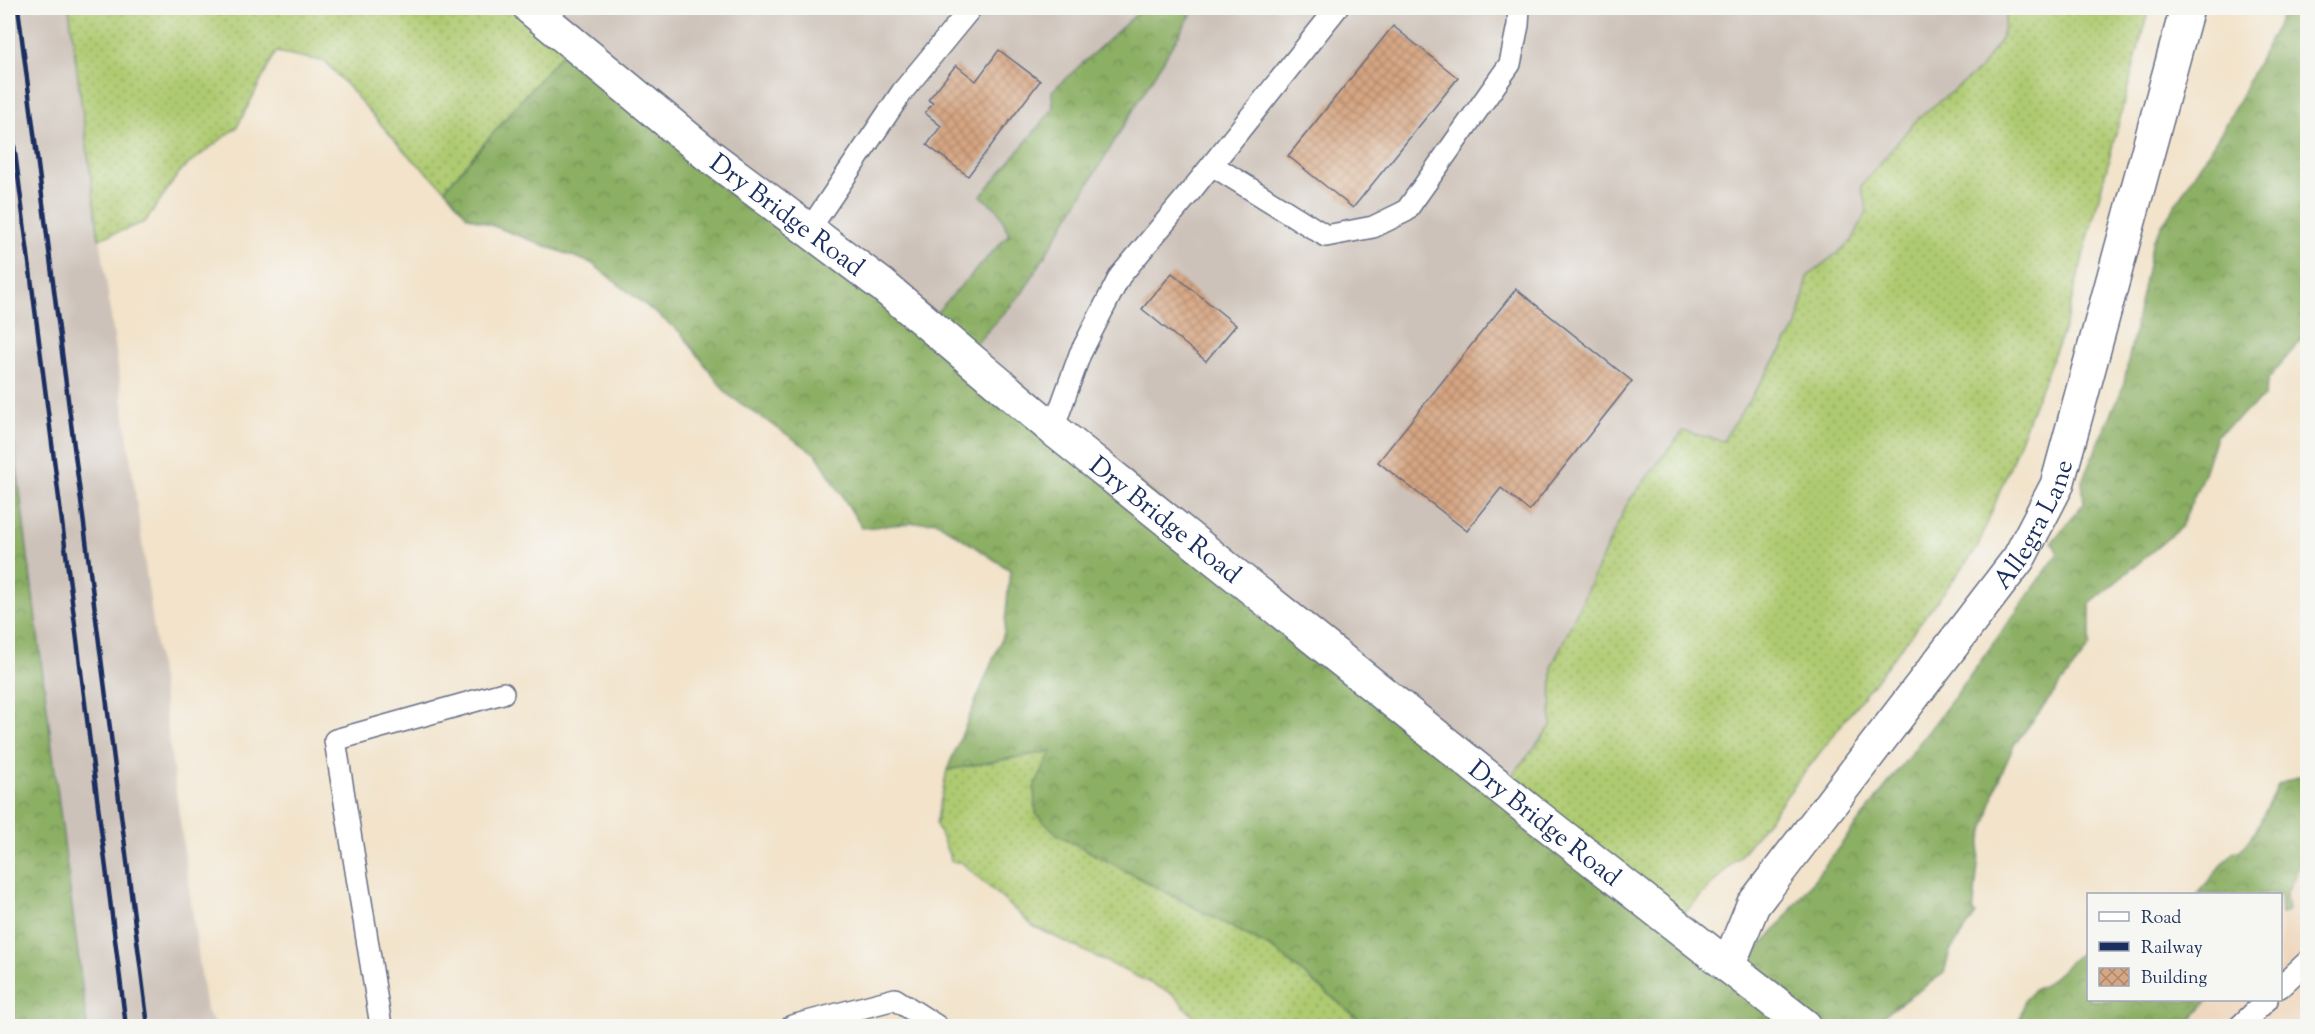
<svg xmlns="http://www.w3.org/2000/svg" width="2315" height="1034" viewBox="0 0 2315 1034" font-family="'Sorts Mill Goudy',serif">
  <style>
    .built { fill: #efd6bb }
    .industrial { fill: #cdc2b9 }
    .grass { fill: url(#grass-dots); stroke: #657d68; stroke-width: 1.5 }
    .forest { fill: url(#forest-crowns); stroke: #536f60; stroke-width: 1.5 }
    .building { fill: url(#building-cross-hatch) }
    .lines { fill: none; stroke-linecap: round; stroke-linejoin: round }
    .service-casing { stroke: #666e84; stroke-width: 24 }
    .minor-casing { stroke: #666e84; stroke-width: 36 }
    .tertiary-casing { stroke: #666e84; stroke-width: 36 }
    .service { stroke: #fff; stroke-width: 21 }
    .minor { stroke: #fff; stroke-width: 33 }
    .tertiary { stroke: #fff; stroke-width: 33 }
    .rail { stroke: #1b2f5e; stroke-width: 4.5 }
    .labels { text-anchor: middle; stroke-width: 4.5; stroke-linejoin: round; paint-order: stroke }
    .street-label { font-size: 26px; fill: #1b2f5e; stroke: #f6f6f2 }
  </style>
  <defs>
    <pattern id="grass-dots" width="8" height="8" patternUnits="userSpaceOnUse" patternTransform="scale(1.5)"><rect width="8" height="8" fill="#afcb71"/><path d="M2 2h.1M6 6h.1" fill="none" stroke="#8ea560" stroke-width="1.8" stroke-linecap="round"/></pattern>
    <pattern id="forest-crowns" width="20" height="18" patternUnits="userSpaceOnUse" patternTransform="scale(1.5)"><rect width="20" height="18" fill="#8baf63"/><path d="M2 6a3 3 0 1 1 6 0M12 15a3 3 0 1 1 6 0" fill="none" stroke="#718f55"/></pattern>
    <pattern id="building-cross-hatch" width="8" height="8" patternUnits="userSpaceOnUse" patternTransform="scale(1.5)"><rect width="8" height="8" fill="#d7a682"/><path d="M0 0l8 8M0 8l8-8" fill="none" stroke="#ae886e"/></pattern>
  </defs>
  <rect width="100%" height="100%" fill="#f6f6f2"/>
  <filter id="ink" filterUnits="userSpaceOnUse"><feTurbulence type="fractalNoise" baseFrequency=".0167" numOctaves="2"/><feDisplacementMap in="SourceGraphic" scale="12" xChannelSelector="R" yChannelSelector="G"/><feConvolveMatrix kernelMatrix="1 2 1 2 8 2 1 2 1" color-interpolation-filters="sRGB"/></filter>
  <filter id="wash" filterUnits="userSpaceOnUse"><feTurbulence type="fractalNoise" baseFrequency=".008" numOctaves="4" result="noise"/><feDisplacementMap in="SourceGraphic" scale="24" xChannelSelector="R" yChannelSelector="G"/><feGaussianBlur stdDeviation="1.35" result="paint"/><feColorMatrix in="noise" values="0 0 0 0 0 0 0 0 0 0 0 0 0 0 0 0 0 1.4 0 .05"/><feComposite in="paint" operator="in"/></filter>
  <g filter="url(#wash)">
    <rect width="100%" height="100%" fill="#f2e3ca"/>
    <polygon class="built" points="2307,850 2307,1026 2186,1026 2208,1000 2280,1000 2281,914 2288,912 2286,895"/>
    <g class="industrial">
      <polygon points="8,8 69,8 206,1011 217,1026 87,1026 8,397"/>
      <polygon points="526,8 1143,8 1052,90 1053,109 981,196 998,210 1009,234 936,313"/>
      <polygon points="1195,8 2008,8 2001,39 1979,70 1917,119 1852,241 1809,276 1797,326 1723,442 1552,666 1551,726 1505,785 972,347 1023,292"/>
    </g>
    <g class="grass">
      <polygon points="69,8 526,8 569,45 445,189 406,153 326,62 276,52 237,127 181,170 145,222 99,239"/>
      <polygon points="2008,8 2149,8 2064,329 1977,549 1737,860 1736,859 1674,924 1505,785 1551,726 1552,666 1628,502 1683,431 1723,441 1797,326 1808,276 1852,241 1867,211 1861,186 1917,119 1979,70 2001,39"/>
      <polygon points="1052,751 1058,835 1275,950 1362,1022 1371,1026 1202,1026 1173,994 1033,926 961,862 952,862 936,824 947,770"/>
    </g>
    <g class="forest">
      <polygon points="1143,8 1195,8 1023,292 973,347 1739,971 1776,929 1953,699 2058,554 2052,542 2084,503 2082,481 2123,387 2153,240 2228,121 2286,8 2307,8 2307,333 2268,379 2264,397 2216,436 2204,473 2181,527 2090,604 2090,646 2014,745 1997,784 1980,845 1973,913 1976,914 1950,951 1944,973 1868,1026 1371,1026 1362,1022 1275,950 1058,835 1036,814 1034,788 1052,751 947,770 1004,633 1010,570 936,521 862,528 817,455 727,394 681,333 591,263 467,216 445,189 569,45 936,313 1009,234 998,210 981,196 1053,109 1052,91"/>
      <polygon points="8,397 87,1026 8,1026"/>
      <polygon points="2307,769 2307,850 2286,895 2288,912 2281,914 2280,894 2197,894 2234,851 2239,852 2255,832 2278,785 2304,774"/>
      <polygon points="2088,948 2088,1000 2208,1000 2186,1026 2017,1026 2026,998 2034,990 2045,985 2080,953"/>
    </g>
    <g id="blocks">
      <g class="building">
        <polygon points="1393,26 1458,78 1353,208 1288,156"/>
        <polygon points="999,50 1040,81 968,176 927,145 941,126 925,113 933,103 928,100 956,65 976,81"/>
        <polygon points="1172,273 1236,325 1206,361 1142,309"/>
        <polygon points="1516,289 1632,381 1529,511 1501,488 1467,531 1378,462"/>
      </g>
    </g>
  </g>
  <g filter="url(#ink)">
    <use href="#blocks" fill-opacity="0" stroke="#666e84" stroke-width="1.5"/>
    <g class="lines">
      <defs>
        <g id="service">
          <polyline points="1212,165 1326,236 1373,227 1406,211 1510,64 1518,25 1519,8"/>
          <polyline points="809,230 902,92 971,8"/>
          <polyline points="1053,429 1080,354 1120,276 1187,196 1337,8"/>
          <polyline points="2280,987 2308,961"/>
          <polyline points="381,1026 335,740 503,693"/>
          <polyline points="792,1026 895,999 937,1026"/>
          <polyline points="2240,1026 2267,1000"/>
        </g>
        <g id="minor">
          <path id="s1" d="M1728,966L1753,905L2019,558L2057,485L2187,8"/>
        </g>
        <g id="tertiary">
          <path id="s2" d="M530,8L707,154L882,285L1053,429L1530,811L1805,1026"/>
        </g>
      </defs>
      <use href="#service" class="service-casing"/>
      <use href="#minor" class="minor-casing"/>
      <use href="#tertiary" class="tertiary-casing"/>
      <use href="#service" class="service"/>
      <use href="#minor" class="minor"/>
      <use href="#tertiary" class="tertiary"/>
      <g class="rail">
        <polyline points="18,8 148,1026"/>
        <polyline points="8,97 126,1026"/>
      </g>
    </g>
  </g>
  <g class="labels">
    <g class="street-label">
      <text dy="9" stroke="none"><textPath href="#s2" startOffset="330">Dry Bridge Road</textPath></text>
      <text dy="9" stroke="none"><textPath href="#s2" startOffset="816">Dry Bridge Road</textPath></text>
      <text dy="9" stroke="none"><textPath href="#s1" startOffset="540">Allegra Lane</textPath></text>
      <text dy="9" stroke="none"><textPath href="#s2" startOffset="1302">Dry Bridge Road</textPath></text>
    </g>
  </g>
  <rect width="2315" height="1034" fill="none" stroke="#f6f6f2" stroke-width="30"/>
  <rect x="2087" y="893" width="195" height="108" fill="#f6f6f2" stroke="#9ea6b7" stroke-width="1.5"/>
  <rect x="2099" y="912" width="30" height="9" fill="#ffffff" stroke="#9ea6b7" stroke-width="1.5"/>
  <text x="2141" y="923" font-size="18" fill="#1b2f5e">Road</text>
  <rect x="2099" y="942" width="30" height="9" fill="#1b2f5e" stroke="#9ea6b7" stroke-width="1.5"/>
  <text x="2141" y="953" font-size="18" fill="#1b2f5e">Railway</text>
  <rect x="2099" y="968" width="30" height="18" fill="url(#building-cross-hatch)" stroke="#9ea6b7" stroke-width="1.5"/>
  <text x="2141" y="983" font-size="18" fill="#1b2f5e">Building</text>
</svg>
